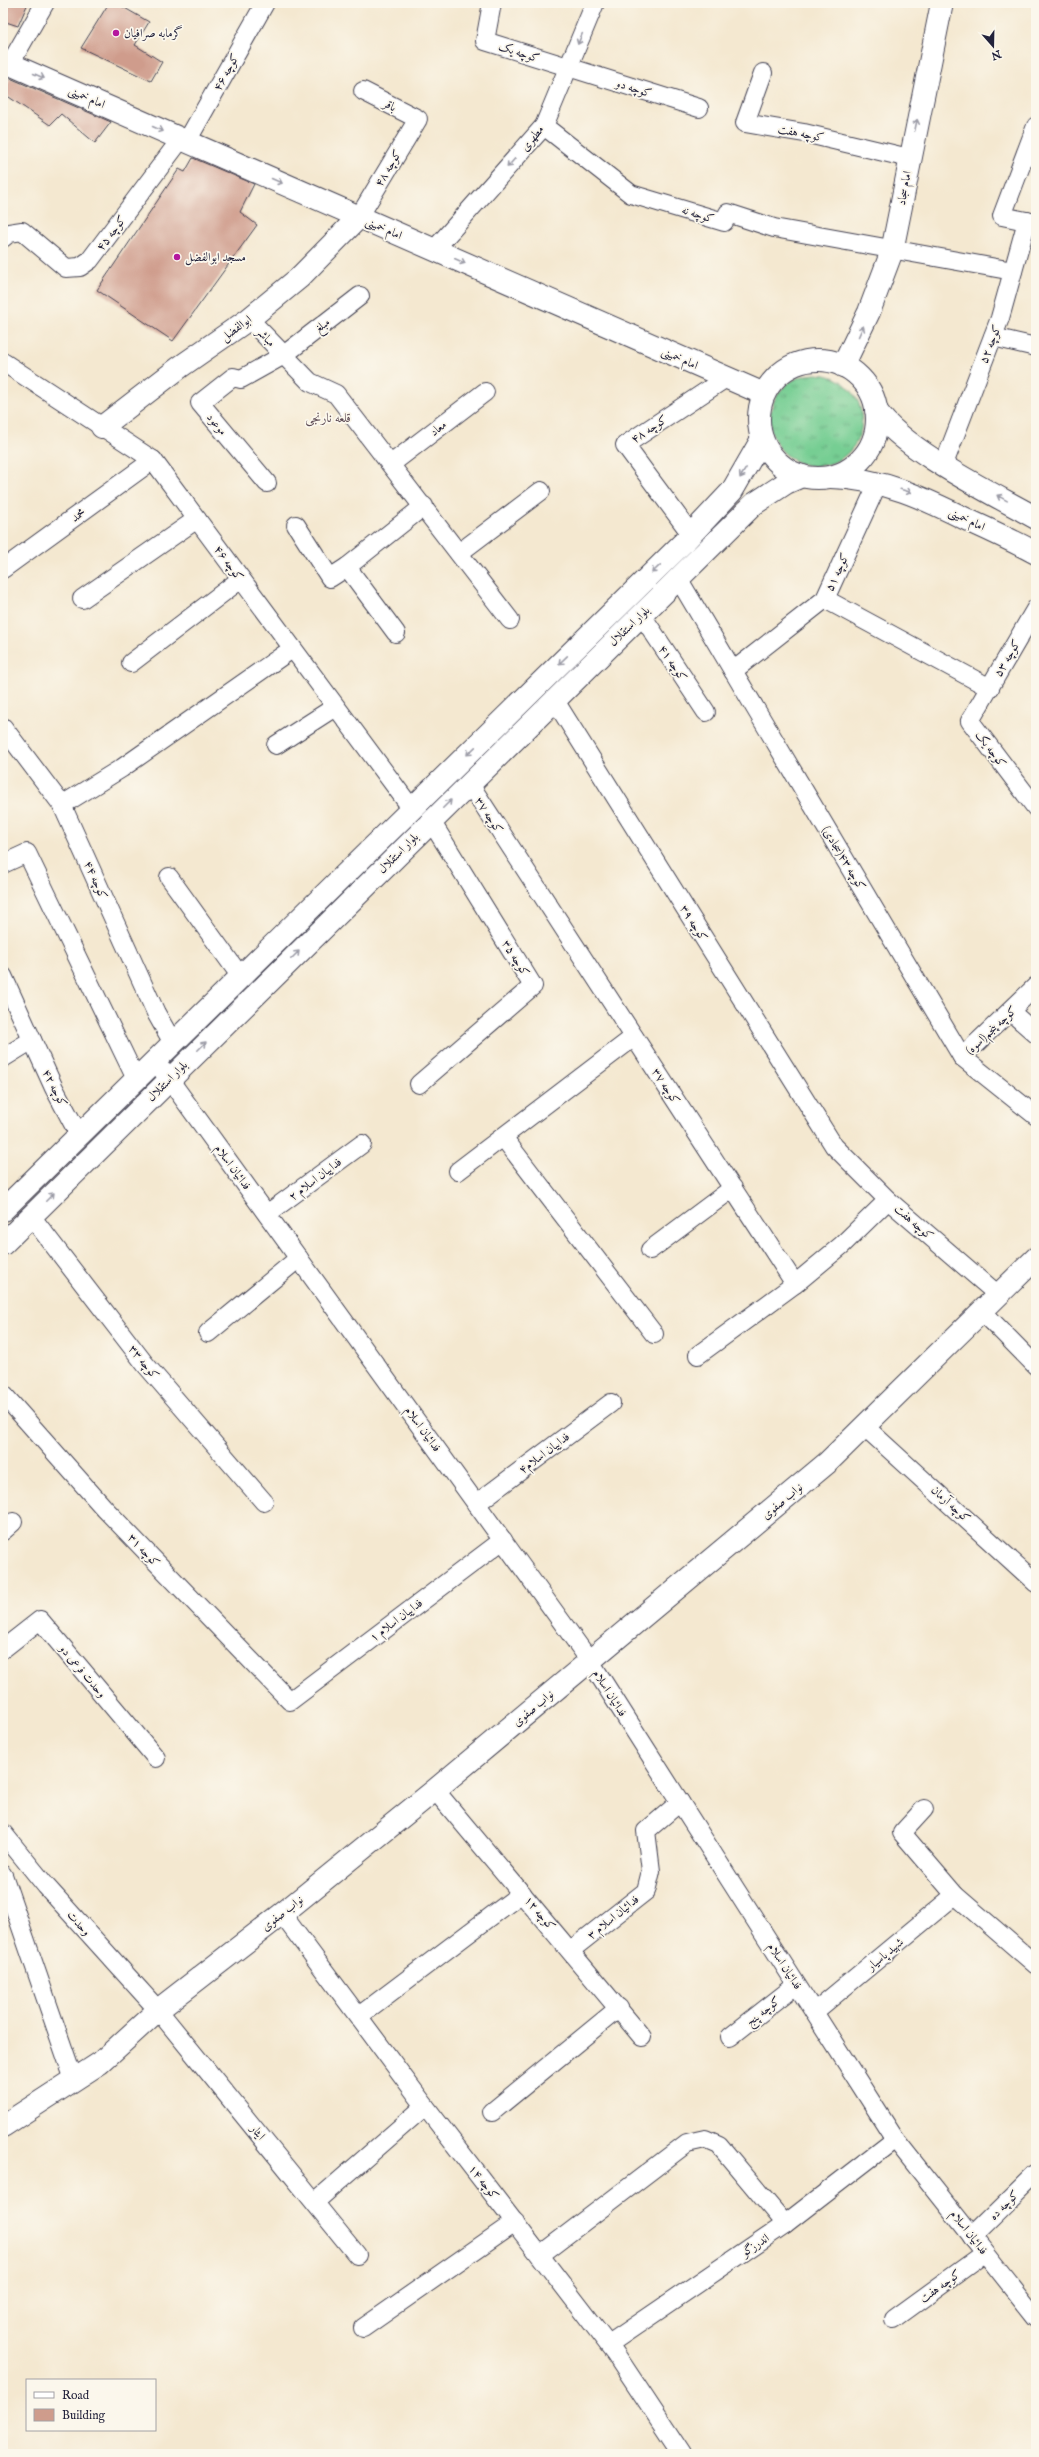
<svg xmlns="http://www.w3.org/2000/svg" width="1039" height="2457" viewBox="0 0 1039 2457" font-family="'IM FELL English',Amiri,serif">
  <style>
    .grass { fill: url(#grass-tufts); stroke: #4c7867 }
    .building { fill: #cf9c8c }
    .lines { fill: none; stroke-linecap: round; stroke-linejoin: round }
    .street-casing { stroke: #424051; stroke-width: 20 }
    .secondary-casing { stroke: #424051; stroke-width: 24 }
    .street { stroke: #fff; stroke-width: 18 }
    .secondary { stroke: #fff; stroke-width: 22 }
    .oneway { stroke: #9c9ca7 }
    .poi-dot { fill: #b5179e; stroke: #fbf7ec; stroke-width: 1.5 }
    .labels { text-anchor: middle; stroke-width: 3.5; stroke-linejoin: round; paint-order: stroke }
    .poi-label { font-size: 12px; fill: #22223b; stroke: #fbf7ec; text-anchor: start }
    .street-label { font-size: 12px; fill: #22223b; stroke: #fbf7ec }
    .neighbourhood-label { font-size: 13px; fill: #5f4d57; stroke: #fbf7ec }
  </style>
  <defs>
    <pattern id="grass-tufts" width="24" height="20" patternUnits="userSpaceOnUse"><rect width="24" height="20" fill="#76ce93"/><path d="M3 7l-1-3M5 7V3M7 7l1-3M15 17l-1-3M17 17v-4M19 17l1-3" fill="none" stroke="#60a779"/></pattern>
  </defs>
  <rect width="100%" height="100%" fill="#fbf7ec"/>
  <filter id="ink" filterUnits="userSpaceOnUse"><feTurbulence type="fractalNoise" baseFrequency=".025" numOctaves="2"/><feDisplacementMap in="SourceGraphic" scale="8" xChannelSelector="R" yChannelSelector="G"/><feConvolveMatrix kernelMatrix="1 2 1 2 8 2 1 2 1" color-interpolation-filters="sRGB"/></filter>
  <filter id="wash" filterUnits="userSpaceOnUse"><feTurbulence type="fractalNoise" baseFrequency=".012" numOctaves="4" result="noise"/><feDisplacementMap in="SourceGraphic" scale="16" xChannelSelector="R" yChannelSelector="G"/><feGaussianBlur stdDeviation="0.9" result="paint"/><feColorMatrix in="noise" values="0 0 0 0 0 0 0 0 0 0 0 0 0 0 0 0 0 1.4 0 .05"/><feComposite in="paint" operator="in"/></filter>
  <g filter="url(#wash)">
    <rect width="100%" height="100%" fill="#f4e8d0"/>
    <circle class="grass" cx="816" cy="420" r="46"/>
    <g id="blocks">
      <g class="building">
        <polygon points="3,3 28,3 18,26 3,21"/>
        <polygon points="109,3 116,3 149,22 135,45 162,62 151,81 81,48"/>
        <polygon points="10,78 111,122 95,143 61,114 50,125 3,93"/>
        <polygon points="193,158 254,184 240,212 257,225 173,341 97,290 179,169 185,172"/>
      </g>
    </g>
  </g>
  <g filter="url(#ink)">
    <use href="#blocks" fill-opacity="0" stroke="#424051" stroke-width="1"/>
    <g class="lines">
      <defs>
        <g id="street">
          <polyline points="492,3 485,41 699,108"/>
          <polyline points="10,64 45,3"/>
          <polyline points="763,73 745,123 804,133 909,158"/>
          <polyline points="544,126 631,194 724,222 728,213 774,228 1013,271"/>
          <polyline points="1036,126 1002,216 1036,223"/>
          <polyline points="187,141 265,3"/>
          <polyline points="359,217 418,119 363,91"/>
          <polyline points="3,238 9,233 22,231 66,268 80,267 90,260 181,139"/>
          <polyline points="434,250 544,126 595,3"/>
          <polyline points="249,319 310,382 336,394 510,620"/>
          <polyline points="993,337 1036,347"/>
          <polyline points="3,362 153,460 412,809"/>
          <polyline points="391,464 485,392"/>
          <polyline points="944,464 1000,318 1027,221"/>
          <polyline points="267,483 200,403 233,377 241,379 284,355 360,296"/>
          <polyline points="296,525 330,578 347,567"/>
          <polyline points="691,534 625,445 726,378"/>
          <polyline points="459,553 541,491"/>
          <polyline points="3,569 153,460"/>
          <polyline points="678,578 962,1057 1036,1116"/>
          <polyline points="82,599 197,519"/>
          <polyline points="825,599 990,688"/>
          <polyline points="1036,608 970,721 1036,808"/>
          <polyline points="641,614 706,712"/>
          <polyline points="396,633 347,567 424,506"/>
          <polyline points="131,663 241,579"/>
          <polyline points="733,671 825,599 878,483"/>
          <polyline points="554,699 834,1146 888,1200 997,1294"/>
          <polyline points="3,727 62,805 156,1013 173,1043"/>
          <polyline points="276,745 335,707"/>
          <polyline points="469,783 795,1284 842,1245 888,1200"/>
          <polyline points="62,805 122,768 292,649"/>
          <polyline points="3,864 27,853 136,1079"/>
          <polyline points="169,877 241,977"/>
          <polyline points="3,976 54,1088 79,1135"/>
          <polyline points="1011,1012 1036,1034"/>
          <polyline points="962,1057 1036,986"/>
          <polyline points="3,1058 32,1040"/>
          <polyline points="155,1061 169,1079 590,1661 895,2139 1036,2317"/>
          <polyline points="419,1084 533,986 431,821"/>
          <polyline points="503,1137 654,1334"/>
          <polyline points="458,1171 634,1037"/>
          <polyline points="267,1214 362,1144"/>
          <polyline points="31,1216 145,1364 264,1502"/>
          <polyline points="650,1250 733,1188"/>
          <polyline points="981,1310 1036,1366"/>
          <polyline points="208,1333 299,1258"/>
          <polyline points="698,1355 795,1284"/>
          <polyline points="3,1394 105,1509 290,1701 503,1540"/>
          <polyline points="864,1426 1036,1583"/>
          <polyline points="476,1504 611,1403"/>
          <polyline points="3,1531 13,1522"/>
          <polyline points="3,1649 40,1620 156,1758"/>
          <polyline points="435,1790 642,2037"/>
          <polyline points="924,1809 902,1833 955,1895 1036,1965"/>
          <polyline points="3,1833 46,1886 158,2010 357,2255"/>
          <polyline points="3,1875 74,2080"/>
          <polyline points="282,1914 425,2106 615,2353 682,2454"/>
          <polyline points="571,1950 646,1891 651,1871 646,1831 680,1802"/>
          <polyline points="814,2012 955,1895"/>
          <polyline points="359,2016 522,1893"/>
          <polyline points="730,2037 796,1985"/>
          <polyline points="492,2112 619,2008"/>
          <polyline points="315,2202 425,2106"/>
          <polyline points="972,2237 1036,2174"/>
          <polyline points="540,2255 687,2143 705,2139 719,2145 785,2224"/>
          <polyline points="894,2319 985,2253"/>
          <polyline points="363,2328 515,2222"/>
          <polyline points="609,2344 785,2224 895,2139"/>
        </g>
        <g id="secondary">
          <polyline points="3,61 764,394"/>
          <circle cx="818" cy="419" r="59"/>
          <polyline points="843,366 869,312 892,251 942,3"/>
          <path d="M876,410C904,451 992,493 1036,518"/>
          <polyline points="102,427 180,367 249,319 299,278 359,217"/>
          <path d="M830,477C883,478 926,499 972,522C994,532 1015,542 1036,553"/>
          <polyline points="3,1210 684,542 732,491 762,439"/>
          <polyline points="3,1244 754,504 786,483 802,476"/>
          <polyline points="3,2126 100,2063 158,2010 282,1914 435,1790 827,1463 1036,1258"/>
        </g>
      </defs>
      <use href="#street" class="street-casing"/>
      <use href="#secondary" class="secondary-casing"/>
      <use href="#street" class="street"/>
      <use href="#secondary" class="secondary"/>
    </g>
    <defs><path id="oneway-shaft" d="M-6 0H5M1.5-3L5.5 0L1.5 3" fill="none" stroke-width="1.6" stroke-linecap="round" stroke-linejoin="round"/></defs>
    <g class="oneway">
      <use href="#oneway-shaft" transform="translate(580 39) rotate(113)"/>
      <use href="#oneway-shaft" transform="translate(39 76) rotate(24)"/>
      <use href="#oneway-shaft" transform="translate(916 125) rotate(-78)"/>
      <use href="#oneway-shaft" transform="translate(158 129) rotate(24)"/>
      <use href="#oneway-shaft" transform="translate(511 163) rotate(132)"/>
      <use href="#oneway-shaft" transform="translate(277 181) rotate(24)"/>
      <use href="#oneway-shaft" transform="translate(460 261) rotate(24)"/>
      <use href="#oneway-shaft" transform="translate(861 331) rotate(-66)"/>
      <use href="#oneway-shaft" transform="translate(743 473) rotate(122)"/>
      <use href="#oneway-shaft" transform="translate(906 491) rotate(16)"/>
      <use href="#oneway-shaft" transform="translate(1002 498) rotate(-151)"/>
      <use href="#oneway-shaft" transform="translate(656 569) rotate(136)"/>
      <use href="#oneway-shaft" transform="translate(563 660) rotate(136)"/>
      <use href="#oneway-shaft" transform="translate(471 751) rotate(136)"/>
      <use href="#oneway-shaft" transform="translate(447 804) rotate(-45)"/>
      <use href="#oneway-shaft" transform="translate(295 955) rotate(-45)"/>
      <use href="#oneway-shaft" transform="translate(202 1046) rotate(-45)"/>
      <use href="#oneway-shaft" transform="translate(50 1197) rotate(-45)"/>
    </g>
  </g>
  <g class="poi-dot">
    <circle cx="116" cy="33" r="4"/>
    <circle cx="177" cy="257" r="4"/>
  </g>
  <g class="labels">
    <g class="poi-label">
      <text x="124" y="37">گرمابه صرافیان</text>
      <text x="185" y="261">مسجد ابوالفضل</text>
    </g>
    <g class="street-label">
      <text transform="translate(519 52) rotate(18)" y="4">کوچه یک</text>
      <text transform="translate(226 72) rotate(-61)" y="4">کوچه ۴۶</text>
      <text transform="translate(634 88) rotate(17)" y="4">کوچه دو</text>
      <text transform="translate(87 97) rotate(24)" y="4">امام خمینی</text>
      <text transform="translate(390 105) rotate(27)" y="4">باقر</text>
      <text transform="translate(801 133) rotate(11)" y="4">کوچه هفت</text>
      <text transform="translate(532 138) rotate(-51)" y="4">مطهری</text>
      <text transform="translate(388 168) rotate(-59)" y="4">کوچه ۴۸</text>
      <text transform="translate(904 188) rotate(-79)" y="4">امام سجاد</text>
      <text transform="translate(698 214) rotate(17)" y="4">کوچه نه</text>
      <text transform="translate(384 228) rotate(24)" y="4">امام خمینی</text>
      <text transform="translate(111 233) rotate(-53)" y="4">کوچه ۴۵</text>
      <text transform="translate(322 325) rotate(-38)" y="4">مبلغ</text>
      <text transform="translate(236 328) rotate(-36)" y="4">ابوالفضل</text>
      <text transform="translate(266 337) rotate(46)" y="4">مباشر</text>
      <text transform="translate(990 344) rotate(-69)" y="4">کوچه ۵۲</text>
      <text transform="translate(680 358) rotate(24)" y="4">امام خمینی</text>
      <text transform="translate(217 424) rotate(50)" y="4">موعود</text>
      <text transform="translate(438 428) rotate(-38)" y="4">معاد</text>
      <text transform="translate(649 429) rotate(-33)" y="4">کوچه ۴۸</text>
      <text transform="translate(78 515) rotate(-36)" y="4">محمد</text>
      <text transform="translate(967 519) rotate(26)" y="4">امام خمینی</text>
      <text transform="translate(229 563) rotate(54)" y="4">کوچه ۴۶</text>
      <text transform="translate(837 572) rotate(-65)" y="4">کوچه ۵۱</text>
      <text transform="translate(629 626) rotate(-44)" y="4">بلوار استقلال</text>
      <text transform="translate(1007 658) rotate(-60)" y="4">کوچه ۵۳</text>
      <text transform="translate(673 663) rotate(56)" y="4">کوچه ۴۱</text>
      <text transform="translate(991 749) rotate(53)" y="4">کوچه یک</text>
      <text transform="translate(489 815) rotate(57)" y="4">کوچه ۳۷</text>
      <text transform="translate(398 853) rotate(-45)" y="4">بلوار استقلال</text>
      <text transform="translate(844 858) rotate(59)" y="4">کوچه ۴۳(سجادی)</text>
      <text transform="translate(96 880) rotate(66)" y="4">کوچه ۴۴</text>
      <text transform="translate(694 923) rotate(58)" y="4">کوچه ۳۹</text>
      <text transform="translate(516 958) rotate(58)" y="4">کوچه ۳۵</text>
      <text transform="translate(991 1030) rotate(-43)" y="4">کوچه پنجم(اسوه)</text>
      <text transform="translate(167 1081) rotate(-45)" y="4">بلوار استقلال</text>
      <text transform="translate(666 1086) rotate(57)" y="4">کوچه ۳۷</text>
      <text transform="translate(55 1088) rotate(63)" y="4">کوچه ۴۲</text>
      <text transform="translate(233 1167) rotate(54)" y="4">فدائیان اسلام</text>
      <text transform="translate(315 1179) rotate(-37)" y="4">فداییان اسلام ۲</text>
      <text transform="translate(914 1222) rotate(41)" y="4">کوچه هفت</text>
      <text transform="translate(144 1362) rotate(51)" y="4">کوچه ۳۳</text>
      <text transform="translate(423 1429) rotate(54)" y="4">فدائیان اسلام</text>
      <text transform="translate(544 1453) rotate(-37)" y="4">فداییان اسلام۴</text>
      <text transform="translate(782 1501) rotate(-40)" y="4">نواب صفوی</text>
      <text transform="translate(951 1504) rotate(42)" y="4">کوچه آرمان</text>
      <text transform="translate(144 1550) rotate(47)" y="4">کوچه ۳۱</text>
      <text transform="translate(396 1620) rotate(-37)" y="4">فداییان اسلام ۱</text>
      <text transform="translate(83 1671) rotate(50)" y="4">وحدت فرعی دو</text>
      <text transform="translate(610 1693) rotate(58)" y="4">فدائیان اسلام</text>
      <text transform="translate(533 1708) rotate(-40)" y="4">نواب صفوی</text>
      <text transform="translate(282 1913) rotate(-38)" y="4">نواب صفوی</text>
      <text transform="translate(540 1913) rotate(50)" y="4">کوچه ۱۲</text>
      <text transform="translate(613 1917) rotate(-39)" y="4">فدائیان اسلام ۳</text>
      <text transform="translate(79 1923) rotate(48)" y="4">وحدت</text>
      <text transform="translate(885 1954) rotate(-40)" y="4">شهید پاسیار</text>
      <text transform="translate(785 1966) rotate(57)" y="4">فدائیان اسلام</text>
      <text transform="translate(763 2011) rotate(-38)" y="4">کوچه پنج</text>
      <text transform="translate(258 2132) rotate(51)" y="4">ایثار</text>
      <text transform="translate(484 2182) rotate(52)" y="4">کوچه ۱۴</text>
      <text transform="translate(1004 2205) rotate(-45)" y="4">کوچه ده</text>
      <text transform="translate(969 2232) rotate(52)" y="4">فدائیان اسلام</text>
      <text transform="translate(755 2245) rotate(-34)" y="4">اندرزگو</text>
      <text transform="translate(940 2286) rotate(-36)" y="4">کوچه هفت</text>
    </g>
    <g class="neighbourhood-label">
      <text x="328" y="422">قلعه نارنجی</text>
    </g>
  </g>
  <rect width="1039" height="2457" fill="none" stroke="#fbf7ec" stroke-width="16"/>
  <rect x="26" y="2379" width="130" height="52" fill="#fbf7ec" stroke="#a4a2a5"/>
  <rect x="34" y="2392" width="20" height="6" fill="#ffffff" stroke="#a4a2a5"/>
  <text x="62" y="2399" font-size="12" fill="#22223b">Road</text>
  <rect x="34" y="2409" width="20" height="12" fill="#cf9c8c" stroke="#a4a2a5"/>
  <text x="62" y="2419" font-size="12" fill="#22223b">Building</text>
  <g transform="translate(993 46) rotate(160)" stroke="#fbf7ec" stroke-width="3" paint-order="stroke">
  <path d="M0-3L7 15L0 10L-7 15Z" fill="#22223b"/>
  <text y="-6" font-size="11" font-weight="bold" text-anchor="middle" fill="#22223b">N</text>
  </g>
</svg>
